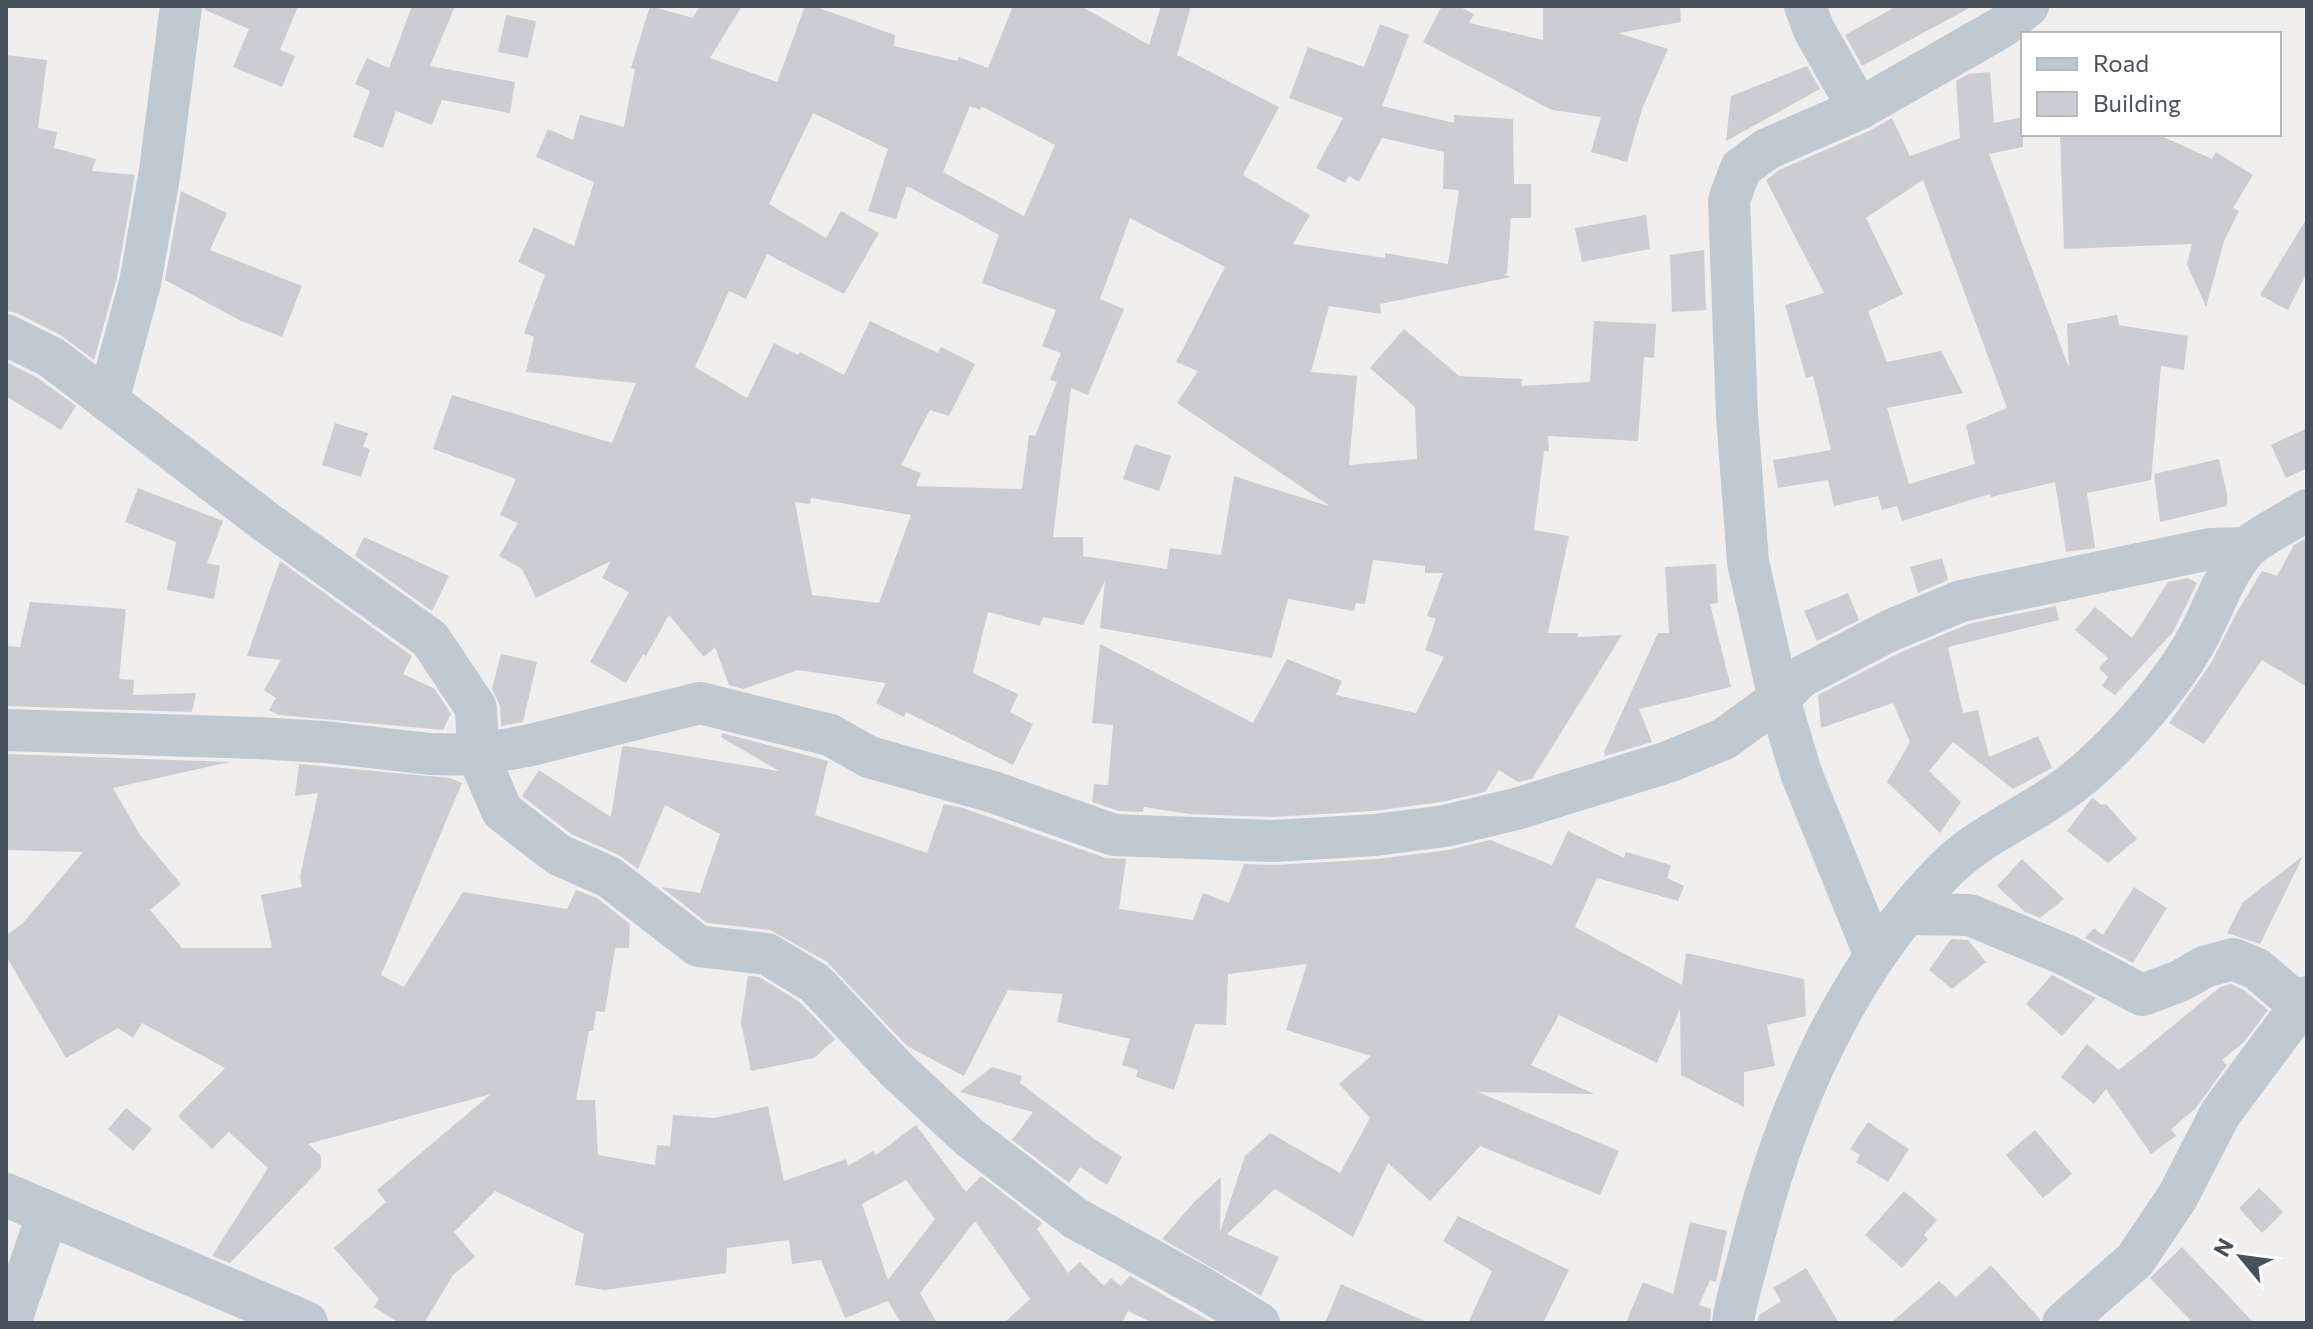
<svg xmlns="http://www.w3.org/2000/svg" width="2313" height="1329" viewBox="0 0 2313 1329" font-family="Commissioner,sans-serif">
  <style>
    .building { fill: #cbcdd3; fill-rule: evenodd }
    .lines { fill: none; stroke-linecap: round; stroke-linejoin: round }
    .minor { stroke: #bec9d1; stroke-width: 42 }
    .tertiary { stroke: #bec9d1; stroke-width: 44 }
  </style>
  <rect width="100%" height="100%" fill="#f1eeee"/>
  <g class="building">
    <polygon points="204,6 298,6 280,50 295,56 282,87 233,67 249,29 205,10"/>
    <polygon points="412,6 455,6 430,66 515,82 510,113 442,100 432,125 396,111 383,148 353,137 370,91 355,84 367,58 389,68"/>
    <path d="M650,6L693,18L700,6H742L710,58L777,82L805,6H813L895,35L894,46L957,61L959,57L988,68L1013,6H1081L1149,45L1161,6H1191L1177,55L1279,107L1243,175L1310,215L1293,244L1385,258V253L1448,264L1459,190L1443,189L1444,152L1382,138L1359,182L1349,176L1345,183L1316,168L1343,118L1289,98L1308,47L1364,67L1380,24L1409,35L1382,106L1454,123V115L1513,119L1514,184H1531V218H1511L1507,274H1503L1511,277L1380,304L1381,314L1329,306L1311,372L1357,376L1349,465L1417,459L1415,407L1370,368L1404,329L1459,376L1522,379L1521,386L1590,382L1594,321L1656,324L1654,358L1644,357L1638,441L1548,436L1549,451H1544L1534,530L1569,536L1548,633H1578V637L1622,635L1532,779L1518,782L1499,770L1485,792L1441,802L1373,811L1273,817L1189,814L1144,807L1143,812L1119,811L1092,802L1094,784L1108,785L1113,725L1092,723L1100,644L1253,723L1287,659L1342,681L1336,695L1416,713L1444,657L1425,650L1436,619L1427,616L1443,573H1425V566L1373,560L1365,604L1356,603L1354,611L1288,599L1272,658L1100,628L1105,581L1083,625L1043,617L1040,626L988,612L973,673L1018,694L1010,712L1033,724L1013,765L906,712L904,717L876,703L886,683L798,670L743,689L729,685L715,647L704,657L669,615L646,656L643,654L626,683L590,662L629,592L602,578L611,561L536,598L522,569L499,556L518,523L500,515L516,479L433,449L452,395L612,443L636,383L526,372L534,337L524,333L545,275L518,262L534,227L574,246L594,182L536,157L548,129L573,140L580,115L624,127L635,69L631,68ZM970,106L980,110L981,106L1055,145L1024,216L943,172ZM813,113L888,149L868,211L896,219L907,186L999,235L982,283L1056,310L1042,346L1061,353L1050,380L1057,382L1035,436L1029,435L1022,489L916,486L921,473L901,465L930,410L949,416L975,364L941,347L938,353L870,321L844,375L800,352L798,355L774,343L747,398L695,367L729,291L746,299L767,254L844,294L879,233L841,211L826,238L769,204ZM1130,218L1225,267L1176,362L1198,371L1177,403L1328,505V506L1234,476L1221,555L1170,548L1167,569L1083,556V537H1053L1071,388L1088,395L1124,309L1100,299ZM811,498L911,515L879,603L812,595L795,502L810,504Z"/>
    <polygon points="1442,6 1458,6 1474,14 1469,23 1543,40 1543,6 1680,6 1681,22 1618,33 1668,49 1642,109 1627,162 1591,152 1601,117 1552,110 1423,42"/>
    <polygon points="1897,6 1973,6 1862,66 1845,35"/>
    <polygon points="506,15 536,21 528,58 498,52"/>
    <polygon points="6,55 47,60 38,128 57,132 54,148 96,159 92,171 135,175 117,278 94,360 62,336 17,313 6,311"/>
    <polygon points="1807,66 1820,89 1726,141 1731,96"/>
    <path d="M1990,72L1994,123L2023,117V147L1989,154L2069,368L2067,324L2117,315L2119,325L2188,336L2184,370L2161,366L2151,480L2087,493L2095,548L2066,552L2055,482L1991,497L1990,494L1902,521L1897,506L1882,510L1878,496L1834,506L1828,480L1778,488L1773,460L1831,450L1813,376L1806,378L1785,305L1824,293L1766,180L1779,170L1869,131L1892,118L1910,156L1960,138L1956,81L1968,74ZM1923,180L2007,408L1966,425L1975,464L1909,484L1887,408L1963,393L1941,351L1887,362L1868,311L1903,294L1866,218Z"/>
    <polygon points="2060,134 2157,134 2212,159 2216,152 2253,175 2233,208 2239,211 2224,241 2206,307 2187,264 2192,244 2064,249"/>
    <polygon points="181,191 227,213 210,250 302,286 282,337 241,321 165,280"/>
    <polygon points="1646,215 1650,249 1582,262 1575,228"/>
    <polygon points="2307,218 2307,272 2288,310 2260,295"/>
    <polygon points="1704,250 1706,310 1672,312 1670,255"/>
    <polygon points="6,362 38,378 76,406 61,430 6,396"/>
    <polygon points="335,423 368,433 363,447 370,449 361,477 322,465"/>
    <polygon points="2307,428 2307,468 2286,478 2271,445"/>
    <polygon points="1135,444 1171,456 1159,491 1123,479"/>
    <polygon points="2219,459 2227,494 2227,506 2160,522 2154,474"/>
    <polygon points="138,488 223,521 207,563 220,566 214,599 167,590 176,542 125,522"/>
    <polygon points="364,537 449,576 432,611 355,556"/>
    <polygon points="2307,538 2307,687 2262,660 2204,744 2169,723 2211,663 2236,614 2262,571 2277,576 2294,545"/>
    <polygon points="1942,558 1948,580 1918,593 1910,567"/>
    <polygon points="280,561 412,656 403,674 435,689 451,714 443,730 279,715 269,710 276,698 264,690 281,660 247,656"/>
    <polygon points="1716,564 1718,603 1710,604 1731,687 1639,709 1652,742 1605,756 1604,752 1658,633 1669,633 1665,567"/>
    <polygon points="2188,578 2197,583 2173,632 2115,695 2102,686 2108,677 2099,668 2108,658 2075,630 2095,607 2132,638 2168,582"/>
    <polygon points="1848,593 1859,620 1817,641 1804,611"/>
    <polygon points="30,602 126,609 119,679 134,680 133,695 196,693 192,712 6,706 6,646 20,647"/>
    <polygon points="2056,606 2059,620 1948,647 1963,713 1978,710 1989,757 2038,736 2052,768 2013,789 1953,742 1929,771 1961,802 1940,833 1887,782 1910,742 1893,703 1821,728 1818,695 1899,653 1968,624"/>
    <polygon points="501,654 537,662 523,722 501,726 500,706 492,689"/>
    <polygon points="722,733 828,761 815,815 927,853 944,804 963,808 1106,858 1126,859 1119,909 1193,920 1203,893 1229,903 1244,864 1274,865 1378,859 1448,850 1490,840 1552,865 1568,831 1624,858 1626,852 1671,865 1667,878 1684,886 1678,901 1597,878 1575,927 1682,985 1686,953 1804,979 1806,1016 1767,1025 1775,1066 1744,1072 1744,1107 1681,1075 1680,1009 1657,1063 1559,1015 1531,1065 1594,1094 1478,1092 1619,1151 1600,1195 1480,1146 1430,1201 1388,1163 1353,1237 1275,1189 1227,1234 1279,1257 1261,1296 1162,1239 1195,1201 1221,1177 1220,1232 1245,1156 1270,1133 1340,1173 1370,1118 1339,1084 1371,1056 1286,1030 1307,964 1228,974 1226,1025 1195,1024 1174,1090 1136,1077 1138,1070 1122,1065 1130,1039 1057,1022 1063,994 1008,990 964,1076 907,1046 827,962 770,930 707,923 661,887 700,893 720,834 665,805 638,869 619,855 571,834 522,796 539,770 611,817 622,747 626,746 779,771 721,737"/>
    <path d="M6,754L230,762L113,788L140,835L181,884L150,910L182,948H272L261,895L302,887L300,877L318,793L295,796L299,764L450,778L462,783L381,975L404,987L463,892L567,909L576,890L597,898L630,924L629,948H615L605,1012L596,1011L593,1031H589L576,1100H595L598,1155L655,1165L657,1145L670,1146L673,1115L714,1118L768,1106L784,1181L846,1159L848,1166L873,1151L876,1155L916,1125L966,1192L981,1176L1042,1223L1037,1229L1068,1273L1080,1262L1104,1286L1111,1278L1121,1286L1130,1276L1213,1323H1153L1128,1311L1122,1323H1004L1030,1299L975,1221L920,1293L937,1323H901L888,1301L845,1318L821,1260L792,1264L789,1240L727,1248L726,1273L605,1290L575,1285L584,1234L495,1191L454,1232L475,1257L453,1275L424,1323H399L374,1307L379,1299L334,1248L386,1202L377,1190L491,1094L308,1144L321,1156V1168L230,1263L212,1256L268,1168L229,1132L212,1149L178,1116L225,1068L142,1023L133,1038L118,1028L66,1058L6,956V936L23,923L83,852L6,850ZM906,1180L935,1219L888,1280L862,1204Z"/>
    <polygon points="2092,798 2102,805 2106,804 2137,839 2108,863 2067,831"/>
    <polygon points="2303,856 2260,944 2227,933 2243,902"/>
    <polygon points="2022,859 2064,899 2040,918 2025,912 1997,886"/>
    <polygon points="2134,887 2167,908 2133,963 2085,938 2094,928 2103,935"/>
    <polygon points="1951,939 1968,940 1986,962 1952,989 1929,970"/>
    <polygon points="2052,975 2096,998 2062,1036 2026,1004"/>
    <polygon points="748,976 759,977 800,1002 835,1039 814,1058 751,1071 741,1022"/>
    <polygon points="2231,984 2244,990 2268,1010 2244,1042 2222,1060 2227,1065 2196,1108 2171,1129 2176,1136 2151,1154 2106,1089 2094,1104 2061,1077 2087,1044 2119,1070 2220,987"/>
    <polygon points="992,1067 1022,1076 1020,1083 1093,1138 1122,1157 1107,1185 1080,1167 1069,1183 1012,1140 1033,1112 960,1092"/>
    <polygon points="126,1108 152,1129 133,1151 108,1129"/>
    <polygon points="1868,1122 1909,1149 1888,1182 1856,1162 1860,1155 1850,1149"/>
    <polygon points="2035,1130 2072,1174 2043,1198 2006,1155"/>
    <polygon points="2259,1188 2283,1212 2262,1233 2239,1208"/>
    <polygon points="1904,1191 1937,1220 1924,1235 1928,1239 1902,1268 1865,1235"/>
    <polygon points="1458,1216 1569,1270 1543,1323 1468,1323 1492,1271 1443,1241"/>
    <polygon points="1690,1222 1727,1231 1716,1282 1710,1280 1699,1305 1711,1309 1710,1323 1626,1323 1643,1282 1673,1294"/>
    <polygon points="2182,1247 2254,1323 2193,1323 2150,1278"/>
    <polygon points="1991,1265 2040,1319 2040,1323 1891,1323 1939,1281 1956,1297"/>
    <polygon points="1806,1268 1839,1323 1757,1323 1759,1315 1781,1301 1773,1288"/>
    <polygon points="1341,1284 1429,1323 1325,1323"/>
  </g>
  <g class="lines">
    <g class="minor">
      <polyline points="1805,6 1814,30 1859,109"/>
      <polyline points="6,335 51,357 266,522 430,639 476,708 478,755 502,811 559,855 609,877 698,946 767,954 815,983 897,1070 969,1137 1075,1218 1204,1289 1259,1323"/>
      <polyline points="108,401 140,283 160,171 181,6"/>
      <polyline points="6,730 257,738 325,742 430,754 478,755 531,745 700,703 830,735 869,757 993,792 1114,835 1273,841 1375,835 1445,826 1516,809 1668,762 1724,739 1779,699 1801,677 1889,631 1961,601 2210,549 2247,548"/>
      <polyline points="1907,914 1970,915 2068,956 2142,995 2180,981 2204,967 2233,959 2257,969 2307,1012"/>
      <polyline points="1875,956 1801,773 1779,699 1748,562 1737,415 1729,200 1741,168 1767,149 1859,109 2002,27 2028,6"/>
      <polyline points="10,1323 48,1213"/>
      <path d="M1733,1323C1736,1299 1744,1276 1750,1252C1784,1114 1844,972 1946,869C1977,838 2020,820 2056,795C2083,777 2106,755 2128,731C2153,704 2179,671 2197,639C2213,610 2224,574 2246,549C2256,538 2292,520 2307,510"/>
      <polyline points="2063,1323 2135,1260 2178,1196 2220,1114 2307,997"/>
    </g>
    <polyline class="tertiary" points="6,1195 306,1323"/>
  </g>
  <rect width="2313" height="1329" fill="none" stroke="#46515c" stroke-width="16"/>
  <rect x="2021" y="32" width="260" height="104" fill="#ffffff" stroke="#b5b9be" stroke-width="2"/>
  <rect x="2037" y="58" width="40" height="12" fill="#bec9d1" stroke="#b5b9be" stroke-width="2"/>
  <text x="2093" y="72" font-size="24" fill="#46515c">Road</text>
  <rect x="2037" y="92" width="40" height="24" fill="#cbcdd3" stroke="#b5b9be" stroke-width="2"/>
  <text x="2093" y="112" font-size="24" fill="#46515c">Building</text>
  <g transform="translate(2241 1257) rotate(299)" stroke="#ffffff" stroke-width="6" paint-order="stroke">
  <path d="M0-6L14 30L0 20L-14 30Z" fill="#46515c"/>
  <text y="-12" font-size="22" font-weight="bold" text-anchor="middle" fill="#46515c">N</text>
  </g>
</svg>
